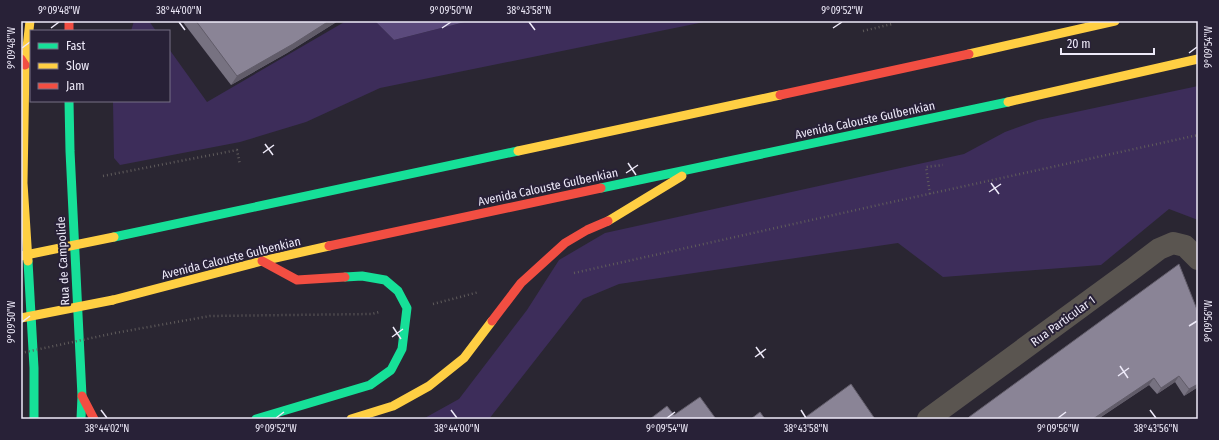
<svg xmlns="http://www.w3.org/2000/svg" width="1219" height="440" viewBox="0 0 1219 440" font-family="'Fira Sans Condensed',sans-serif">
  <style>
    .green { fill: #3d2d5a }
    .forest { fill: #5b4a7c }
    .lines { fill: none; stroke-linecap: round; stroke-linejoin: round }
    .path { stroke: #605c5c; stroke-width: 2.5; stroke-dasharray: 1 3; stroke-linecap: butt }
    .street { stroke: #5a5550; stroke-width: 22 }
    .fast { stroke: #16e098; stroke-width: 9 }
    .slow { stroke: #ffcf43; stroke-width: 9 }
    .jam { stroke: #f24e42; stroke-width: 9 }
    .path-bridge { stroke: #605c5c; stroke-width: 2.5; stroke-dasharray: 1 3; stroke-linecap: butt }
    .slow-bridge { stroke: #ffcf43; stroke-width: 9 }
    .wall { fill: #777281 }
    .shaded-wall { fill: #615c69 }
    .building { fill: #8a8496; stroke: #615c69 }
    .ticks { fill: none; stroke: #eeeaf9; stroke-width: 1.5 }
    .labels { text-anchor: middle; stroke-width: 4; stroke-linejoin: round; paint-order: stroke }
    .street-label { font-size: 12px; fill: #eeeaf9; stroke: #282137 }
    .neatline { fill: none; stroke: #eeeaf9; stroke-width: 1.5 }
    .ticks-label { font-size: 10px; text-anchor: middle; fill: #eeeaf9 }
  </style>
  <rect width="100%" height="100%" fill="#2a2632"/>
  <g class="green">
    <polygon points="134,21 149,21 156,31 131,31"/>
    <polygon points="346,21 375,21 394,40 469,21 709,21 380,88 306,122 240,142 120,165 114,158 113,101 169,101 169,49 207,102"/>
    <polygon points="1198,86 1198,220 1169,209 1101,265 943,277 898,243 619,284 583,299 489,419 423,419 459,399 527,310 559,260 605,233 964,154 1005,132 1038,120"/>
  </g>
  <polygon class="forest" points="375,21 469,21 394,40"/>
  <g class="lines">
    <g class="path">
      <polyline points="863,31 892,24 891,21"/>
      <polyline points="103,176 237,150 240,165"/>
      <polyline points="930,194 926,167 943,165"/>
      <polyline points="574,273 883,204 1198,135"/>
      <polyline points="433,304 479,292"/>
      <polyline points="115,333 210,316 372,314 379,312"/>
    </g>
    <polyline class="street" points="928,419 1134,268 1159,249 1173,243 1185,246 1198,259"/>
    <g class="fast">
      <polyline points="69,101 70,151 82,396 81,419"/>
      <polyline points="601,188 1008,102"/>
      <polyline points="114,237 518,151"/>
      <polyline points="28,261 34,368 34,419"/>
      <polyline points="256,419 370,385 391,370 402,349 407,308 398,291 385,280 362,276 345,277"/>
    </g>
    <g class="slow">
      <polyline points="969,54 1115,21"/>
      <polyline points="1008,102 1198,59"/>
      <polyline points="518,151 780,95"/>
      <polyline points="608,221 682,176"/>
      <polyline points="28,261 23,183 25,65 30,21"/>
      <polyline points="113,300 262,261 329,246"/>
      <polyline points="351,419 393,406 429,386 464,358 492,321"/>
    </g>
    <g class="jam">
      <polyline points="69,21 69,31"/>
      <polyline points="21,59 25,65"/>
      <polyline points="780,95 969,54"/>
      <polyline points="329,246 601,188"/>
      <polyline points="262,261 297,280 345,277"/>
      <polyline points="492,321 521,283 565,243 587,230 608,221"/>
      <polyline points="82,396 94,419"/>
    </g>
    <polyline class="path-bridge" points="21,353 115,333"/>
    <g class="slow-bridge">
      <polyline points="21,256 114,237"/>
      <polyline points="21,318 113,300"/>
    </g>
  </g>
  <g class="wall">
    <polygon points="182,21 338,21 287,53 231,85"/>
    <polygon points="1198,312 1198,387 1184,396 1175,382 1157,394 1149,385 1098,419 967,419 969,417"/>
  </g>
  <g class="shaded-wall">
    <polygon points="329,21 338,21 287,53 231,85 237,76"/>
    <polygon points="1179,376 1175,382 1157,394 1161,388"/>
    <polygon points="1154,378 1149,385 1098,419 1093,419"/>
    <polygon points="1198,384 1198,387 1184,396 1189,389"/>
  </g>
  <g class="building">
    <polygon points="196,21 329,21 293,44 237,76"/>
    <polygon points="1179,264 1198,312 1198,384 1189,389 1179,376 1161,388 1154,378 1093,419 970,419 969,417"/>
    <polygon points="851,384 875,419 803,419"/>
    <polygon points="700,397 716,419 650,419 667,406 674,415"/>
    <polygon points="760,412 765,419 751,419"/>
  </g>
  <path class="ticks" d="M179,22L185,30M529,22L535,30M51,28L59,22M442,28L451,22M833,28L842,22M22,48L30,42M1189,53L1197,47M265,144L273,155M263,153L274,145M628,163L636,175M626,173L638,165M991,183L999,194M989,192L1001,184M22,322L30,316M1189,326L1197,321M393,327L401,339M392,337L403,329M756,347L764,358M755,357L766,349M1120,366L1128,378M1118,376L1129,368M101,410L107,418M451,410L457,418M801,410L806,418M1150,410L1156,418M276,418L284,412M667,418L675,412M1058,418L1066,412"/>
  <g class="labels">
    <g class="street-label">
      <text transform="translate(865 120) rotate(-12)" y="4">Avenida Calouste Gulbenkian</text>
      <text transform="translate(548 187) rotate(-12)" y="4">Avenida Calouste Gulbenkian</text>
      <text transform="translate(231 258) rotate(-14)" y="4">Avenida Calouste Gulbenkian</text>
      <text transform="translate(63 261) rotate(-93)" y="4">Rua de Campolide</text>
      <text transform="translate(1063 321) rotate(-36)" y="4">Rua Particular 1</text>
    </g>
  </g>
  <rect width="1219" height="440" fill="none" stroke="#282137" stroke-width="44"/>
  <rect x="30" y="30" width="140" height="72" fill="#282137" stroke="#777185"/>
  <rect x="38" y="43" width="20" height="6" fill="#16e098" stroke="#777185"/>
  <text x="66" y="50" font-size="12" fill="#eeeaf9">Fast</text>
  <rect x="38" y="63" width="20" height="6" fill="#ffcf43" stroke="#777185"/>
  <text x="66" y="70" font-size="12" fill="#eeeaf9">Slow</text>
  <rect x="38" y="83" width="20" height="6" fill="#f24e42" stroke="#777185"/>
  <text x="66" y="90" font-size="12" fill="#eeeaf9">Jam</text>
  <path d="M1061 48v6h93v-6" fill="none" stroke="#eeeaf9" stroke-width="2"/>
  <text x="1067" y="48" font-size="12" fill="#eeeaf9" stroke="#282137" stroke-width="3" paint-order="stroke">20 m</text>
  <rect x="22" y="22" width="1175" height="396" class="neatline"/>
  <g class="ticks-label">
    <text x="59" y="14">9°09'48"W</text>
    <text x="179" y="14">38°44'00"N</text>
    <text x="451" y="14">9°09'50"W</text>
    <text x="529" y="14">38°43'58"N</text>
    <text x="842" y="14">9°09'52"W</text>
    <text transform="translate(1208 47) rotate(-90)" y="4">9°09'54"W</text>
    <text transform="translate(11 48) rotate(-90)" y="4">9°09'48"W</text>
    <text transform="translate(1208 321) rotate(-90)" y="4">9°09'56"W</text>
    <text transform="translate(11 322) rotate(-90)" y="4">9°09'50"W</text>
    <text x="107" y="432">38°44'02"N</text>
    <text x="276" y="432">9°09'52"W</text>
    <text x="457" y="432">38°44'00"N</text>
    <text x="667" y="432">9°09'54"W</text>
    <text x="806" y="432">38°43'58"N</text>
    <text x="1058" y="432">9°09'56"W</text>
    <text x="1156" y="432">38°43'56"N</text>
  </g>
</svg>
